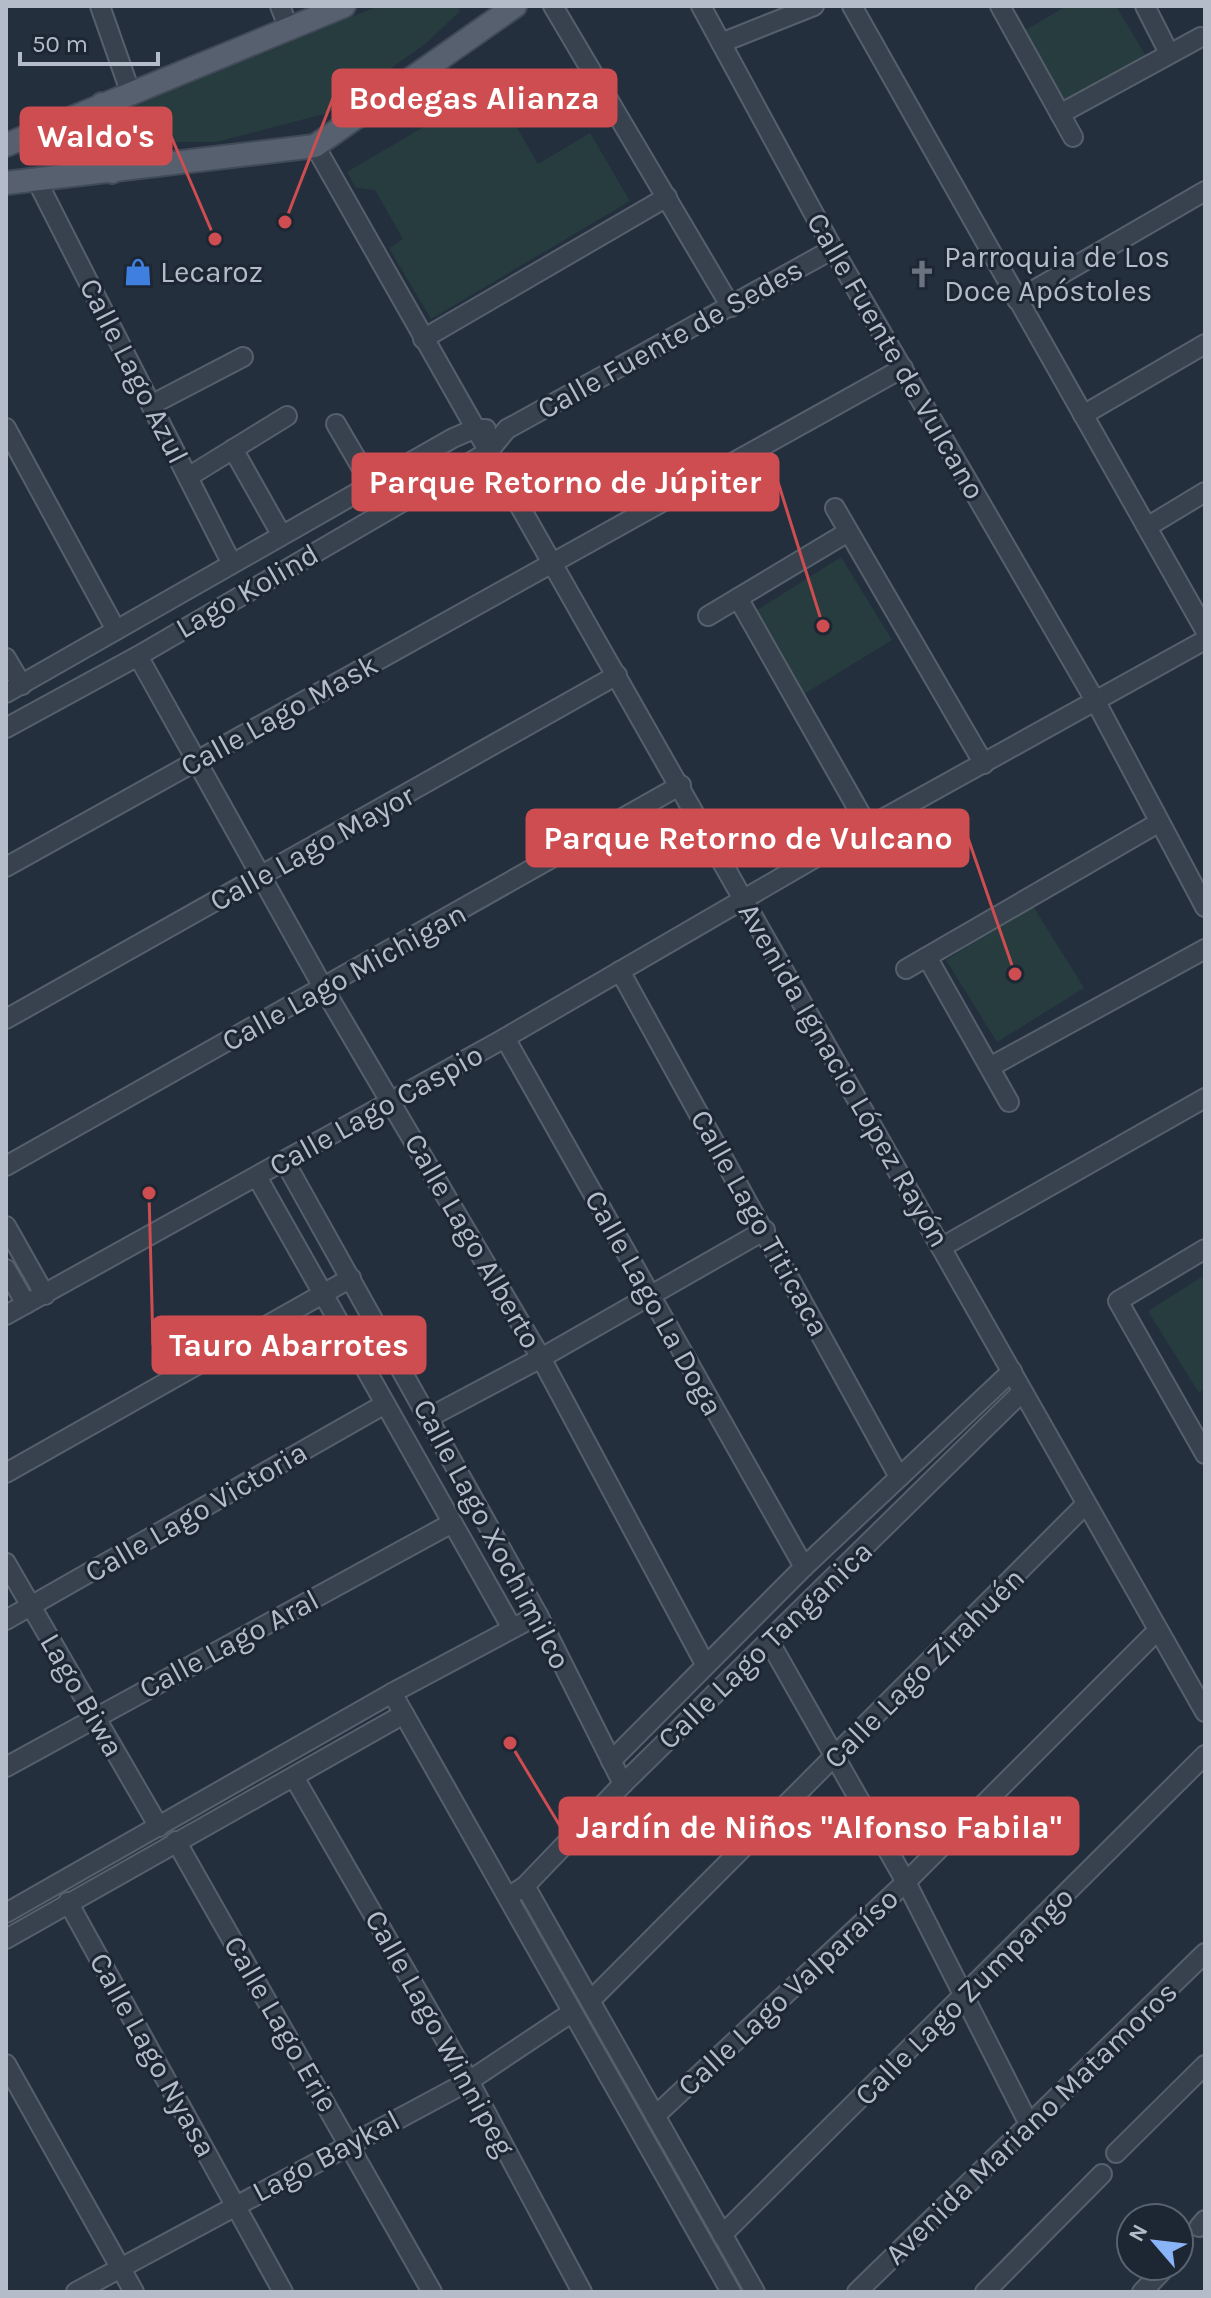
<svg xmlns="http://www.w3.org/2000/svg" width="1211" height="2298" viewBox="0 0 1211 2298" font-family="Karla,sans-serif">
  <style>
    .green { fill: #263c3f }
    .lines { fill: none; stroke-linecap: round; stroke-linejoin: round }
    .minor-casing { stroke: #565f6c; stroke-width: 22 }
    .major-casing { stroke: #414a57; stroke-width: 26 }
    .minor { stroke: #38414e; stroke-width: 18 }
    .major { stroke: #56606e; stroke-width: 22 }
    .labels { text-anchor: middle; stroke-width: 6; stroke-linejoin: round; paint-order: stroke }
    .poi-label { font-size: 30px; fill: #b4bcc9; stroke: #1d2633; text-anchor: start }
    .street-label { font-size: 30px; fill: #b4bcc9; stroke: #1d2633 }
    .leader { fill: none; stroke: #ce4d50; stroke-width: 3 }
    .callout-dot { fill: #ce4d50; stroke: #1d2633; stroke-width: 3 }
    .callout { fill: #ce4d50; stroke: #ce4d50; stroke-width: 3 }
    .callout-label { font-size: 32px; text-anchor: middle; font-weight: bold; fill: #fff }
  </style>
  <rect width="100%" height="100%" fill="#242f3e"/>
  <g class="green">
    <polygon points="378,6 458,6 460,11 425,44 328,113 216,142 118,142 105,132 114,115"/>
    <polygon points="1066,6 1116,6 1146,56 1064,106 1021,33"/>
    <polygon points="493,86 538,164 590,133 630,201 431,319 389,248 403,239 375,190 356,188 347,172"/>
    <polygon points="841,557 892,640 804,694 754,612"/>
    <polygon points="1033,906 1084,988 997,1042 946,960"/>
    <polygon points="1205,1275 1205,1389 1199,1393 1148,1311"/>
  </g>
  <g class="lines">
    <defs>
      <g id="minor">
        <polyline points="100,6 131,94"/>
        <polyline points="280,6 289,29"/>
        <polyline points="553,6 731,307"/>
        <polyline points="701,6 833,249 1096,702 1205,907"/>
        <polyline points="852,6 1205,630"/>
        <polyline points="1000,6 1073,137"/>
        <polyline points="1145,6 1169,53"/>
        <polyline points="721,43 814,6"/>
        <polyline points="1060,114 1201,37"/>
        <polyline points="315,146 1205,1712"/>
        <polyline points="36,179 231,562"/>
        <polyline points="1017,300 1205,191"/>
        <polyline points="423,339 667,197"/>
        <polyline points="151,405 243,357"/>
        <polyline points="1083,415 1205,344"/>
        <polyline points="336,424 371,484"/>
        <polyline points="6,428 116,630"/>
        <polyline points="233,449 281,534"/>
        <polyline points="188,477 287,416"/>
        <polyline points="835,508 984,764"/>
        <polyline points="1147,527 1205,492"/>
        <polyline points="738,598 868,827"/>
        <polyline points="708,616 848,532"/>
        <polyline points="138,656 324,989 541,1358 705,1664"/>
        <polyline points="6,658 22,685"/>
        <polyline points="6,693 453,438 474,429 486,429"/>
        <polyline points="6,728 138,656 488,452 507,429 833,249"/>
        <polyline points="6,867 903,368"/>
        <polyline points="927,957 1009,1102"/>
        <polyline points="906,969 1158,823"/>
        <polyline points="620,971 899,1477"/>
        <polyline points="6,1019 617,675"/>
        <polyline points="505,1038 804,1567"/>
        <polyline points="990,1067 1205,949"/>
        <polyline points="285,1162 538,1615 623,1784"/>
        <polyline points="6,1166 681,785"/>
        <polyline points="257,1177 512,1628"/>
        <polyline points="6,1226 45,1295"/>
        <polyline points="942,1247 1205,1098"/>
        <polyline points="1205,1249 1118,1301 1205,1454"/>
        <polyline points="6,1269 26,1304"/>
        <polyline points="6,1315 505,1038 868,827 1205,640"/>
        <polyline points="430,1417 541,1358 765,1230"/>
        <polyline points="6,1473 351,1278"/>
        <polyline points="6,1563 159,1827"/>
        <polyline points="6,1620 385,1404"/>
        <polyline points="769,1641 906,1882 1030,2126"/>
        <polyline points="392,1693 731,2292"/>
        <polyline points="611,1761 804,1567 1012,1371"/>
        <polyline points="6,1767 452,1523"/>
        <polyline points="294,1777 469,2081 582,2292"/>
        <polyline points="176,1841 432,2292"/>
        <polyline points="525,1886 755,2292"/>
        <polyline points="508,1897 525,1886 623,1784 1022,1392"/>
        <polyline points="68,1902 283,2292"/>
        <polyline points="6,1913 392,1693 538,1615"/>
        <polyline points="6,1939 404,1714"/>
        <polyline points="591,2000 1086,1504"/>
        <polyline points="6,2064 134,2292"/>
        <polyline points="655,2116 906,1882 1158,1630"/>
        <polyline points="1116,2153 1205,2065"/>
        <polyline points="1199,2227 1205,2220"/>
        <polyline points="722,2235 1205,1755"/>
        <polyline points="1179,2254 1181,2252"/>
        <polyline points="76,2292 469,2081 571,2013"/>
        <polyline points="857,2292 1205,1953"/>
        <polyline points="985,2292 1102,2174"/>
        <polyline points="1142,2292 1167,2266"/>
      </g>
      <g id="major">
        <path d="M102,104C85,131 89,151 112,172"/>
        <polyline points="6,145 344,6"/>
        <polyline points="6,183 315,146 515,6"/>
      </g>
    </defs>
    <use href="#minor" class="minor-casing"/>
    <use href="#major" class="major-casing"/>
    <use href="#minor" class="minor"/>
    <use href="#major" class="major"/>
  </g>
  <defs>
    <symbol id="shop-bare" viewBox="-9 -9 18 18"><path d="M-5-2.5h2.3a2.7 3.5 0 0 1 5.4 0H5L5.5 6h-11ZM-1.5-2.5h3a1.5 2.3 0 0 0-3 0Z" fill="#3f7fe0" stroke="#1d2633" stroke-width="2.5" paint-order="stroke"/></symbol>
    <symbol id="church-bare" viewBox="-9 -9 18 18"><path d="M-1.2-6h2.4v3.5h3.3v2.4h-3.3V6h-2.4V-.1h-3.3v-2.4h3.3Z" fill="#6b7280" stroke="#1d2633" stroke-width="2.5" paint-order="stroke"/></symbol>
  </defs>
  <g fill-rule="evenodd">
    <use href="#shop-bare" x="118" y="252" width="40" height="40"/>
    <use href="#church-bare" x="902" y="254" width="40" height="40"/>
  </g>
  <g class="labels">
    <g class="poi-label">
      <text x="944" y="267">Parroquia de Los<tspan x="944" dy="34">Doce Apóstoles</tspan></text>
      <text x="160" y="282">Lecaroz</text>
    </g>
    <g class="street-label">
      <text transform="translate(670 339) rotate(-29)" y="10">Calle Fuente de Sedes</text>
      <text transform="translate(896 356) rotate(60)" y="10">Calle Fuente de Vulcano</text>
      <text transform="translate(134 371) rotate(63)" y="10">Calle Lago Azul</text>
      <text transform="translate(247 591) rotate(-30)" y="10">Lago Kolind</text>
      <text transform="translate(279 715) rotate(-29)" y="10">Calle Lago Mask</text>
      <text transform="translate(312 848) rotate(-29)" y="10">Calle Lago Mayor</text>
      <text transform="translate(344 977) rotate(-29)" y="10">Calle Lago Michigan</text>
      <text transform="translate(844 1075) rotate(60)" y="10">Avenida Ignacio López Rayón</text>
      <text transform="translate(376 1110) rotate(-29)" y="10">Calle Lago Caspio</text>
      <text transform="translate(760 1223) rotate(61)" y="10">Calle Lago Titicaca</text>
      <text transform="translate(473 1241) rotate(60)" y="10">Calle Lago Alberto</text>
      <text transform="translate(654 1303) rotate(61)" y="10">Calle Lago La Doga</text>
      <text transform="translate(196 1512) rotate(-30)" y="10">Calle Lago Victoria</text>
      <text transform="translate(492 1534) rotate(62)" y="10">Calle Lago Xochimilco</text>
      <text transform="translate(229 1644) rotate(-28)" y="10">Calle Lago Aral</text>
      <text transform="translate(765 1645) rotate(-44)" y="10">Calle Lago Tanganica</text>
      <text transform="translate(924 1668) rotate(-45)" y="10">Calle Lago Zirahuén</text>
      <text transform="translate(82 1695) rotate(60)" y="10">Lago Biwa</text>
      <text transform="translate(788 1992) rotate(-43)" y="10">Calle Lago Valparaíso</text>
      <text transform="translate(964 1996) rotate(-45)" y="10">Calle Lago Zumpango</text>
      <text transform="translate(281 2024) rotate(60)" y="10">Calle Lago Erie</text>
      <text transform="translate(440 2033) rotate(61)" y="10">Calle Lago Winnipeg</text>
      <text transform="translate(153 2055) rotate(61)" y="10">Calle Lago Nyasa</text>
      <text transform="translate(1031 2123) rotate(-44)" y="10">Avenida Mariano Matamoros</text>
      <text transform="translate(326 2156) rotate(-28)" y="10">Lago Baykal</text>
    </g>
  </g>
  <path class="leader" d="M285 222L333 98M215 239L171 136M823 626L778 482M1015 974L968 838M149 1193L153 1345M510 1743L560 1826"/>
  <g class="callout-dot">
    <circle cx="285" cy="222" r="8"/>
    <circle cx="215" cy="239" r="8"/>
    <circle cx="823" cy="626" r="8"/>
    <circle cx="1015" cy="974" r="8"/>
    <circle cx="149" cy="1193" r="8"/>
    <circle cx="510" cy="1743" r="8"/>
  </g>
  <g class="callout">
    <rect x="333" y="70" width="283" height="56" rx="8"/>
    <rect x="21" y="108" width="150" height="56" rx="8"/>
    <rect x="353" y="454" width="425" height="56" rx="8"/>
    <rect x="527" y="810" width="441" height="56" rx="8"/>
    <rect x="153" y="1317" width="272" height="56" rx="8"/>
    <rect x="560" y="1798" width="518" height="56" rx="8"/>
  </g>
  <g class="callout-label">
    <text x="474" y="109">Bodegas Alianza</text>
    <text x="96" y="147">Waldo's</text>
    <text x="565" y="493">Parque Retorno de Júpiter</text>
    <text x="748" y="849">Parque Retorno de Vulcano</text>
    <text x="289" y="1356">Tauro Abarrotes</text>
    <text x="819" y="1838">Jardín de Niños "Alfonso Fabila"</text>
  </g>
  <rect width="1211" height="2298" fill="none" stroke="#b4bcc9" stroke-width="16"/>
  <g transform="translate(1155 2242) rotate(298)"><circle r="38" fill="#1d2633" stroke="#59626f" stroke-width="2"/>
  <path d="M0-6L14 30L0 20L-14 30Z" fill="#8ab4f8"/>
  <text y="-12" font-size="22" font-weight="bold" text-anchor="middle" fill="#b4bcc9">N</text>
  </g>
  <path d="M20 52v12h138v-12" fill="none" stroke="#b4bcc9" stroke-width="4"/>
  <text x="32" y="52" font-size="24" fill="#b4bcc9" stroke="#1d2633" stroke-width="6" paint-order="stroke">50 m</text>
</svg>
